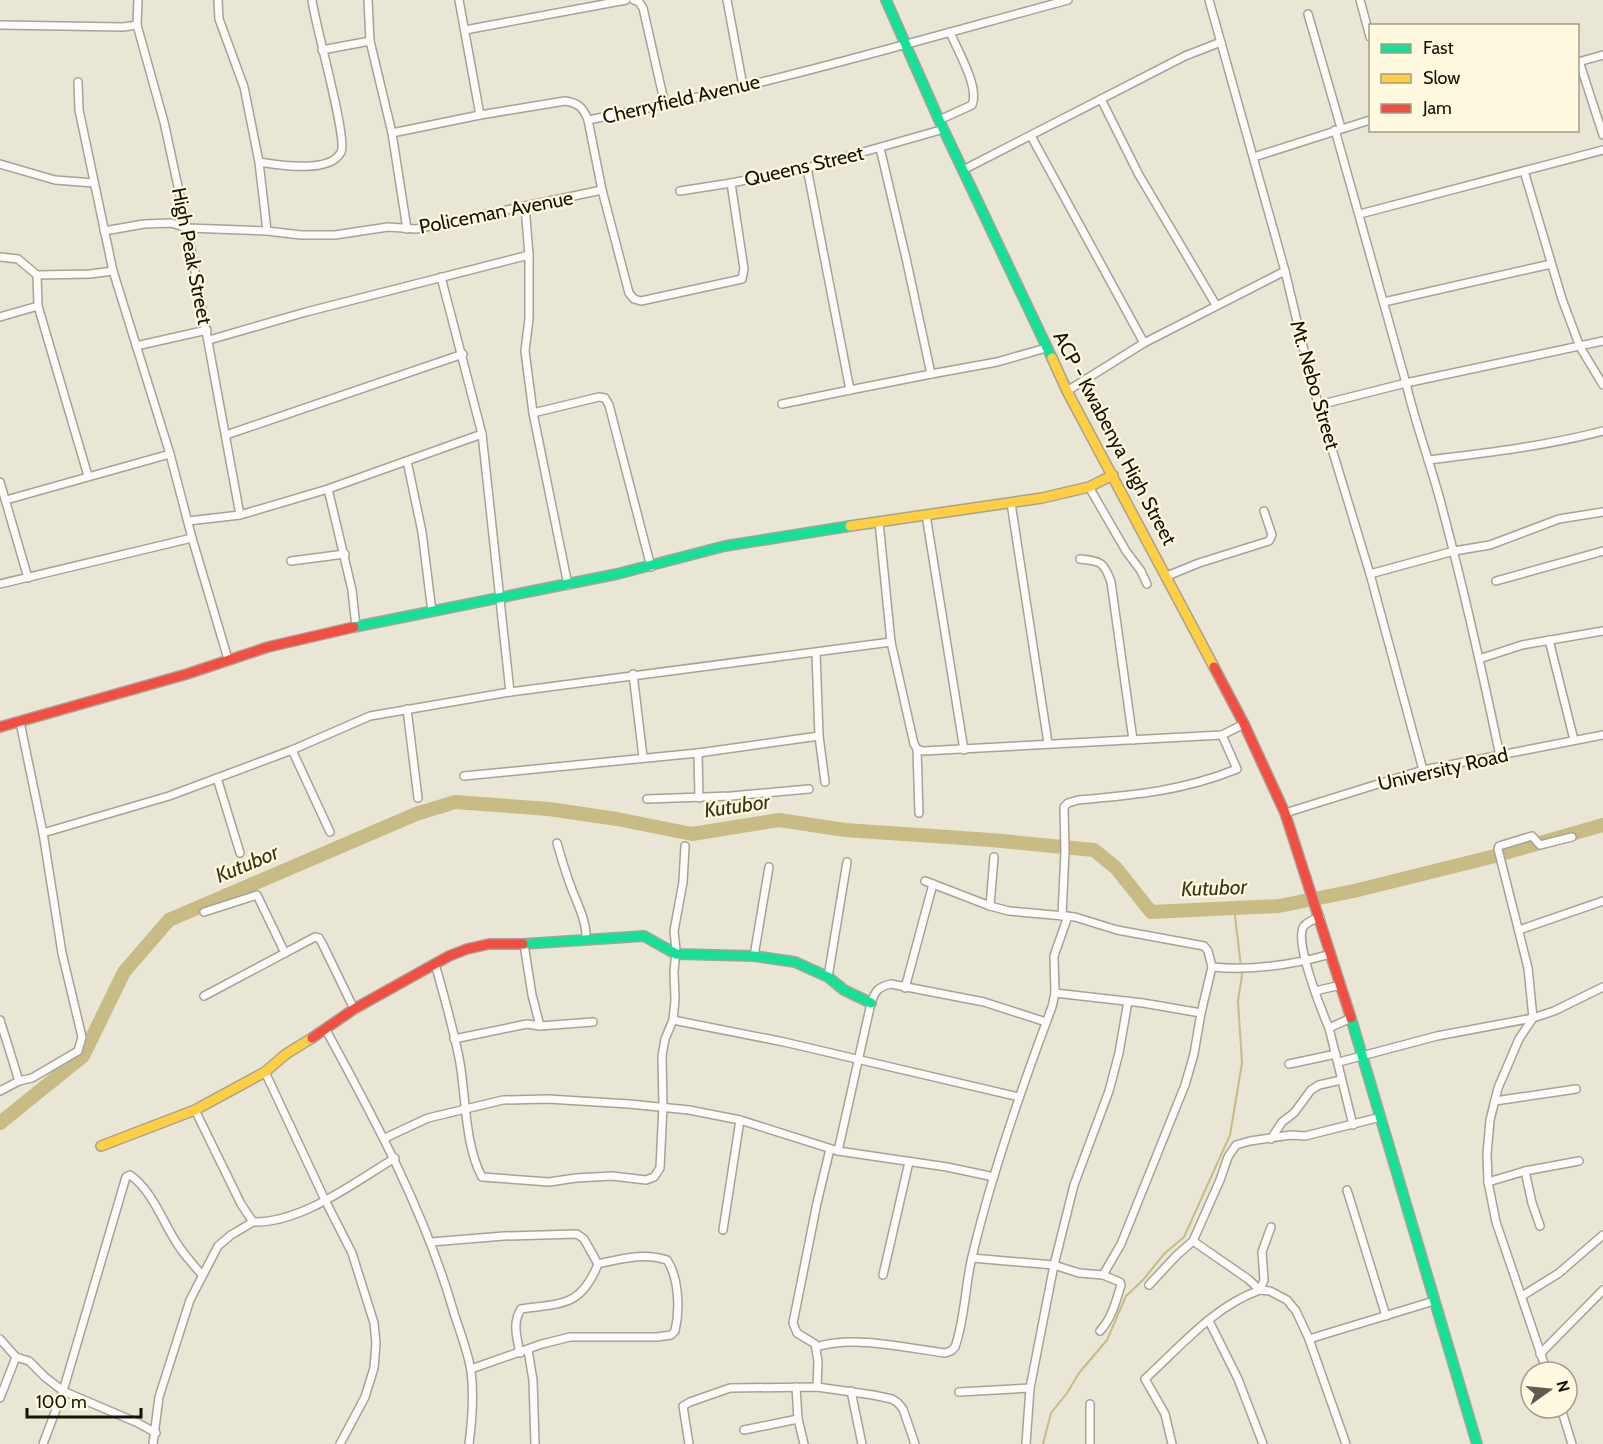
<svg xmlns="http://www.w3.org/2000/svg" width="1603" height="1444" viewBox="0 0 1603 1444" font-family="Cabin,sans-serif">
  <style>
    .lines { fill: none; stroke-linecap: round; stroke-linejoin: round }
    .stream { stroke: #c9bb84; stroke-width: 2 }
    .river { stroke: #c9bb84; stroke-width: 14 }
    .street-casing { stroke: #a6a396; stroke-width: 10 }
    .fast-casing { stroke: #a6a396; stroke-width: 12 }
    .slow-casing { stroke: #a6a396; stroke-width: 12 }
    .jam-casing { stroke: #a6a396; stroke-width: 12 }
    .street { stroke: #fcfbf9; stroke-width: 7 }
    .fast { stroke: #16e098; stroke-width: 9 }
    .slow { stroke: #ffcf43; stroke-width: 9 }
    .jam { stroke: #f24e42; stroke-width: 9 }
    .labels { text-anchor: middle; stroke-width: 4.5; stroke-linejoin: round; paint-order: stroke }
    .street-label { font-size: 20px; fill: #141207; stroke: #fff9e0 }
    .water-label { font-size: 21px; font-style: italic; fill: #3c3413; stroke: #fff9e0 }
  </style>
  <rect width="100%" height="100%" fill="#eae6d5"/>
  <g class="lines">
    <polyline class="stream" points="1043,1444 1051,1413 1067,1393 1079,1373 1107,1340 1126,1296 1143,1280 1164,1254 1184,1237 1230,1135 1242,1063 1238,1001 1242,975 1234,908"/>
    <polyline class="river" points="0,1123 83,1056 124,972 169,920 416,814 455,802 549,809 617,819 692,834 779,820 845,830 991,840 1094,850 1116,868 1151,912 1279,906 1354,891 1491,857 1603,825"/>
    <defs>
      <g id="street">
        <polyline points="138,0 137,25 164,122 187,228 240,515"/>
        <path d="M218,0L219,19L244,87L259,162C279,165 330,174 341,152C348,139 315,25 312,0"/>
        <polyline points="368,0 370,41 392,133 407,229"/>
        <polyline points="459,0 480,115"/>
        <polyline points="634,0 639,2 643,8 665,105"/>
        <polyline points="727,0 743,86"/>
        <polyline points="1209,0 1285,271 1311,380 1370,574 1423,770"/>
        <polyline points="1360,0 1370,37"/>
        <polyline points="1308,14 1341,128"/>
        <polyline points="0,25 123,27 137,25"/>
        <polyline points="465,30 626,0"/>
        <polyline points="322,50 370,41"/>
        <polyline points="1579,61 1603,135"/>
        <polyline points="1578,62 1603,55"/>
        <polyline points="78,82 79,110 113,271 170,454 192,538 228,659"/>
        <polyline points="1101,99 1139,175 1216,305"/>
        <polyline points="588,120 602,190 629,293 634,299 641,301 742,279 744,269 731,183 807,168 944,129"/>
        <path d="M939,120L972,105C980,87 957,50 950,32"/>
        <path d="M1335,130L1406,383C1416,427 1433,470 1444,515C1465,594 1483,675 1500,756"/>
        <path d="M392,133L480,115L565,101C578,103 583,107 588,120C750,90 909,43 1068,0"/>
        <polyline points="1031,136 1144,343"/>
        <polyline points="1254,157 1370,120"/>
        <polyline points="259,162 267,231"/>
        <polyline points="0,164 55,180 94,183"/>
        <polyline points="807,168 850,390 931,374 906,258 880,148"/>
        <polyline points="963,170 1185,56 1221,42"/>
        <polyline points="1524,171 1562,299 1580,347 1603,385"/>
        <polyline points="680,191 731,183"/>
        <polyline points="525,206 529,255 529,319 525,351 533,413 568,585"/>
        <polyline points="1360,214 1603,150"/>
        <polyline points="104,231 144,224 171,223 187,228 267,231 301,235 335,235 388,227 416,229 602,190"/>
        <polyline points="0,257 18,259 37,275 90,274 113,271"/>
        <polyline points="37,275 38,306 88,476"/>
        <polyline points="441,277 482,434 510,692"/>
        <polyline points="1384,302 1551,264"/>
        <polyline points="0,317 38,306"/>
        <polyline points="209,340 306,312 529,255"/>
        <polyline points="136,346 207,330"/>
        <polyline points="931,374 997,362 1046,348"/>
        <polyline points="1067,391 1144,343 1285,271"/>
        <polyline points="782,404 850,390"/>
        <polyline points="1319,405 1406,383 1603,341"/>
        <polyline points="533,413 599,397 605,398 609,405 651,567"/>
        <polyline points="226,435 463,354"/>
        <path d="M1428,460C1486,453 1546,446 1603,431"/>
        <polyline points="407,461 422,532 432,612"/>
        <polyline points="0,482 28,578"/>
        <polyline points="1089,487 1126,551 1141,571 1147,584"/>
        <polyline points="328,489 352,590 356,627"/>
        <polyline points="6,500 170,454"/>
        <polyline points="1011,503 1048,743"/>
        <polyline points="926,515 964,750"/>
        <polyline points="188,521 240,515 328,489 482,434"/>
        <polyline points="879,522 891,642 914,744 917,749 919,813"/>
        <path d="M1080,559C1101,561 1104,562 1111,582L1133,740"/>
        <polyline points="291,561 345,554"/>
        <polyline points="1370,574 1454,551 1490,545 1559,519 1603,512"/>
        <polyline points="1167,576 1199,563 1269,541 1272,535 1264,511"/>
        <polyline points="1496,581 1603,551"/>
        <polyline points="0,584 192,538"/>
        <polyline points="1549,640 1574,740"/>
        <polyline points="816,653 819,736 825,782"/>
        <polyline points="1479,659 1522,645 1603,631"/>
        <polyline points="633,674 643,757"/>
        <polyline points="407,709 418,798"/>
        <polyline points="917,749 923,751 1222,735 1244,724"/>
        <polyline points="292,750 330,832"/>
        <polyline points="698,753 699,798"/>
        <polyline points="464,776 698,753 819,736"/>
        <polyline points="217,778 240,853"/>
        <polyline points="647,799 731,796 809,789"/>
        <polyline points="1285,813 1423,770 1603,735"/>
        <polyline points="43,833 169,796 292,750 370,716 510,692 891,642"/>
        <path d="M557,843C561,857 565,871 570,884C576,902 587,920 586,939"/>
        <polyline points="925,881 990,906 1009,911 1075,917 1117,930 1204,946 1208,951 1212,967 1201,1013 1194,1054 1185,1085 1121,1244 1103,1275"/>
        <polyline points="990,906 994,857"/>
        <polyline points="204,912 257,895 285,953"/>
        <path d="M1062,916L1065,851L1064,807L1068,803L1078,800C1136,795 1182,791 1237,769L1222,735"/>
        <path d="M1320,917C1315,919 1307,922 1304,926C1293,939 1322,1012 1329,1028L1351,1018"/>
        <polyline points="1519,930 1603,901"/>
        <polyline points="524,944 532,995 540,1026"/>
        <polyline points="754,956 769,867"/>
        <path d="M435,964C444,996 454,1030 460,1063C466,1099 465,1146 482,1177L549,1182L576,1178L612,1176L646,1180L654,1177L660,1168L663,1106L662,1056L665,1039L673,1020L675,1000L674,972L676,950L674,931L683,882L685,846"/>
        <path d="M1212,967C1253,971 1292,965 1331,954"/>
        <polyline points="828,977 847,862"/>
        <polyline points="905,988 933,884"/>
        <polyline points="1315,991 1341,985"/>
        <polyline points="1055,993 1143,1003 1201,1013"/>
        <polyline points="204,996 315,937 319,938 322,943 354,1009"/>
        <polyline points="0,1020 19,1081 32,1078 78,1051 82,1037 62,953 43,833 20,722"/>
        <polyline points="673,1020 784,1042 1019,1097"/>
        <polyline points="1329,1028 1353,1125"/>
        <path d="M326,1030C376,1122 425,1212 454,1313C460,1332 468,1352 471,1371C474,1394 472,1421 469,1444"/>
        <polyline points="454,1039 527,1024 540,1026 593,1022"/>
        <polyline points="1339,1062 1437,1036 1533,1018 1554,1011 1603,987"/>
        <polyline points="1289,1064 1336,1054"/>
        <polyline points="265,1072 325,1200 352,1253 374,1323 376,1343 374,1368 365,1397 340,1444"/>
        <polyline points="0,1091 19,1081"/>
        <polyline points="1495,1101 1576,1089"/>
        <path d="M195,1110L241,1204L253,1222C302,1223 353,1183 395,1158"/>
        <polyline points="385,1138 428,1118 503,1100 548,1099 629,1104 689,1110 740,1120 838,1151 947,1167 994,1177"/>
        <polyline points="1271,1139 1282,1122 1294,1113 1311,1090 1319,1085 1341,1080"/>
        <path d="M838,1151L871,1003C875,991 878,987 891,984L984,1002L1046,1022"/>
        <polyline points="1525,1171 1532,1203 1540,1226"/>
        <polyline points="1488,1182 1525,1171 1579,1161"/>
        <polyline points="1347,1190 1386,1316"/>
        <polyline points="723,1230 740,1120"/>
        <polyline points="1193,1241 1248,1279 1260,1290 1270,1291 1287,1300 1296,1311 1309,1339 1346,1444"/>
        <path d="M431,1242L504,1236L577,1234L584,1239L598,1264C581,1307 562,1303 521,1309C512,1323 517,1338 520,1353"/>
        <path d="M972,1258L1054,1265L1079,1273L1103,1275L1120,1282L1121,1285C1116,1301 1112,1318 1100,1331"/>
        <polyline points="883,1275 909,1162"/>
        <polyline points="1149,1285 1177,1255 1193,1241 1220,1180 1228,1157 1236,1145 1250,1141 1291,1135 1305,1136 1381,1117"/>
        <polyline points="1522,1296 1559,1273 1603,1235"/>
        <polyline points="1209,1321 1238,1379 1263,1444"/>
        <polyline points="0,1339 16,1357 29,1361 45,1377 63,1391 138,1423 156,1433"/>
        <polyline points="1309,1339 1434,1301"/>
        <path d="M816,1347C854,1335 906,1348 945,1353L951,1351L955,1347C965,1319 965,1286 972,1257C992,1172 1021,1089 1052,1007L1055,993L1054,956L1068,916"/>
        <polyline points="528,1350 533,1380 535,1444"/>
        <polyline points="1540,1354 1603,1290"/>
        <path d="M471,1369L542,1344L570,1337H657L671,1335L675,1331C680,1310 679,1278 667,1260C644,1252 621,1259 598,1264"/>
        <polyline points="1547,1372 1496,1222 1488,1182 1487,1154 1490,1120 1498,1088 1519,1039 1533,1018 1528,968 1498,849 1499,846 1532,836 1540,845 1572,837"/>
        <polyline points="796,1387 798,1419 804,1444"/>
        <polyline points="817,1387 818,1361 815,1344 797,1333 793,1323 817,1203 830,1149"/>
        <polyline points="851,1391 862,1444"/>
        <polyline points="959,1392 1030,1388"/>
        <polyline points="0,1398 16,1357"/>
        <polyline points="1561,1408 1572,1444"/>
        <polyline points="744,1430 798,1419"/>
        <path d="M43,1444L63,1391L126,1177L130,1175C153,1191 163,1223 178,1245C185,1256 194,1265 202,1275"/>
        <polyline points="153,1444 159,1397 190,1300 218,1246 231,1235 253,1222"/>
        <polyline points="689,1444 683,1406 690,1402 730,1388 817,1387 873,1395 892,1399 898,1403 903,1409 915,1444"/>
        <polyline points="1026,1444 1030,1388 1054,1265 1074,1185 1109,1091 1119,1053 1128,1001"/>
        <polyline points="1090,1444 1090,1404"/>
        <path d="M1172,1444L1165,1414L1145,1379C1180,1347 1214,1306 1260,1290L1264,1280L1262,1252L1271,1227"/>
      </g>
      <g id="fast">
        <polyline points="886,0 939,120 1052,358"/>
        <polyline points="354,627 617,574 725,546 850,526"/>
        <polyline points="523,944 644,936 676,954 754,956 795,962 828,977 844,990 871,1003"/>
        <polyline points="1351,1018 1477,1444"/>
      </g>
      <g id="slow">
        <polyline points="1052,358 1067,391 1214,667"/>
        <polyline points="850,526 1042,498 1089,487 1113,475"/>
        <polyline points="101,1146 195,1110 265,1072 286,1054 312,1038"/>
      </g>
      <g id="jam">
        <polyline points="1214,667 1244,724 1285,813 1351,1018"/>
        <polyline points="0,727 187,674 268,647 354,627"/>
        <polyline points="312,1038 354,1009 449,956 467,949 489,944 523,944"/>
      </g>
    </defs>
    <use href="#street" class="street-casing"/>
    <use href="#fast" class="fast-casing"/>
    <use href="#slow" class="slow-casing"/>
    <use href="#jam" class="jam-casing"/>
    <use href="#street" class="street"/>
    <use href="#fast" class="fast"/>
    <use href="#slow" class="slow"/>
    <use href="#jam" class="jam"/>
  </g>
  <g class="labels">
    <g class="street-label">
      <text transform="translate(681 99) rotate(-13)" y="7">Cherryfield Avenue</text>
      <text transform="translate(804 166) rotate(-13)" y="7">Queens Street</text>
      <text transform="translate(496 212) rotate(-11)" y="7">Policeman Avenue</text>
      <text transform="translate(192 256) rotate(79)" y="7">High Peak Street</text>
      <text transform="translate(1315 385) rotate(74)" y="7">Mt. Nebo Street</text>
      <text transform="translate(1115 438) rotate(62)" y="7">ACP - Kwabenya High Street</text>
      <text transform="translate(1443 769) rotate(-13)" y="7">University Road</text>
    </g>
    <g class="water-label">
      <text transform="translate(737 806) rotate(-8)" y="7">Kutubor</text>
      <text transform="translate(247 864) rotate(-23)" y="7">Kutubor</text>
      <text transform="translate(1214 888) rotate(-2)" y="7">Kutubor</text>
    </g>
  </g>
  <rect x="1369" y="24" width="210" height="108" fill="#fff9e0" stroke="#a19d89" stroke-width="1.5"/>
  <rect x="1381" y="44" width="30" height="9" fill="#16e098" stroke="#a19d89" stroke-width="1.5"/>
  <text x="1423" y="54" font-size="18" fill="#141207">Fast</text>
  <rect x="1381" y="74" width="30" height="9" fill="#ffcf43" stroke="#a19d89" stroke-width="1.5"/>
  <text x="1423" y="84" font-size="18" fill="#141207">Slow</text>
  <rect x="1381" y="104" width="30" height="9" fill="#f24e42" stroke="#a19d89" stroke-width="1.5"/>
  <text x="1423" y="114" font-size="18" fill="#141207">Jam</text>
  <g transform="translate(1549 1390) rotate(75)"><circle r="28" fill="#fff9e0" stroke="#a19d89" stroke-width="1.5"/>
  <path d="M0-4.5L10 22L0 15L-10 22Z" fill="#5f5c4f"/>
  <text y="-9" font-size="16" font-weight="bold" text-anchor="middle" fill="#141207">N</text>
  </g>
  <path d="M27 1408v9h114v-9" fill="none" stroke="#141207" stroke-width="3"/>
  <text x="36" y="1408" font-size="18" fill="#141207" stroke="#fff9e0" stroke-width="4.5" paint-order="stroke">100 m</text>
</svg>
